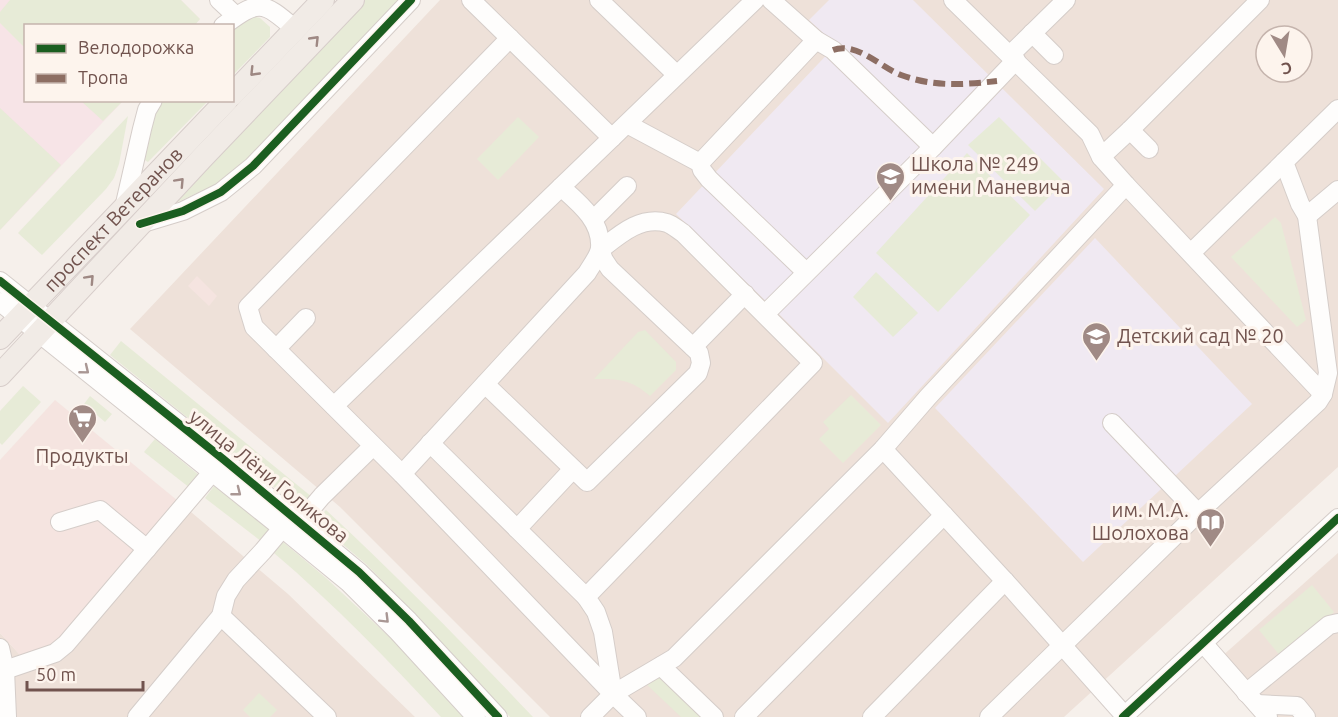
<svg xmlns="http://www.w3.org/2000/svg" width="1338" height="717" viewBox="0 0 1338 717" font-family="Ubuntu,sans-serif">
  <style>
    .residential { fill: #eee1d9; fill-rule: evenodd }
    .commercial { fill: #f5e4e0 }
    .education { fill: #f0e9f2 }
    .medical { fill: #f7e4e7 }
    .green { fill: #e7ebd7 }
    .lines { fill: none; stroke-linecap: round; stroke-linejoin: round }
    .minor-casing { stroke: #d5cdc9; stroke-width: 20 }
    .major-casing { stroke: #d7cdca; stroke-width: 24 }
    .minor { stroke: #fefdfc; stroke-width: 18 }
    .major { stroke: #f1ebe6; stroke-width: 22 }
    .quiet { stroke: #8d6e63; stroke-width: 6; stroke-dasharray: 12 6; stroke-linecap: butt }
    .cycleway-casing { stroke: #fdf4ed; stroke-width: 11 }
    .cycleway { stroke: #1b5e20; stroke-width: 8 }
    .oneway { stroke: #9e8883 }
    .oneway2 { stroke: #a99794 }
    .labels { text-anchor: middle; stroke-width: 6; stroke-linejoin: round; paint-order: stroke }
    .poi-label { font-size: 20px; fill: #71534e; stroke: #fdf4ed; text-anchor: start }
    .street-label { font-size: 20px; fill: #71534e; stroke: #fdf4ed }
  </style>
  <rect width="100%" height="100%" fill="#f6f0eb"/>
  <g class="residential">
    <path d="M440,0H1338V467L1064,717H550L340,507L130,329ZM1266,36H1302V72H1266Z"/>
    <polygon points="178,501 288,594 415,717 0,717 0,633 20,655"/>
    <polygon points="1338,553 1338,717 1256,717 1211,666"/>
  </g>
  <g class="commercial">
    <polygon points="197,276 217,296 209,306 188,286"/>
    <polygon points="55,400 178,501 63,640 44,650 20,655 0,633 0,460"/>
  </g>
  <g class="education">
    <polygon points="829,0 913,0 1104,189 888,423 772,307 676,214 836,45 809,20"/>
    <polygon points="1095,238 1252,404 1083,562 935,408"/>
  </g>
  <polygon class="medical" points="0,0 181,0 200,19 194,25 26,26 26,100 123,101 0,230"/>
  <g class="green">
    <polygon points="10,0 181,0 200,19 194,26 26,26 25,48 0,23 0,12"/>
    <polygon points="365,0 400,0 248,159 216,184 178,202 176,201 176,199"/>
    <polygon points="248,15 260,18 270,27 270,37 233,75 233,26"/>
    <polygon points="81,101 123,101 103,121"/>
    <polygon points="161,101 208,101 148,162 143,159 150,121"/>
    <polygon points="0,108 61,165 0,230"/>
    <polygon points="128,116 119,164 114,178 106,189 42,255 18,233"/>
    <polygon points="518,117 539,137 498,180 477,159"/>
    <polygon points="999,117 1064,182 1035,211 968,145"/>
    <polygon points="967,153 1030,215 938,312 876,253"/>
    <polygon points="1275,217 1281,223 1306,320 1297,327 1231,257"/>
    <polygon points="876,272 918,313 893,337 853,297"/>
    <path d="M645,330L676,362V370L650,396C630,379 620,379 594,379L638,332Z"/>
    <polygon points="121,341 312,497 301,509 110,355"/>
    <polygon points="23,386 41,402 2,445 0,443 0,411"/>
    <polygon points="851,395 881,425 843,463 819,439 829,429 823,422"/>
    <polygon points="90,396 112,414 105,422 84,404"/>
    <polygon points="155,439 200,476 190,488 144,452"/>
    <polygon points="214,486 271,530 262,542 205,498"/>
    <path d="M326,510C398,577 466,646 533,717H510L415,614L366,564L315,521Z"/>
    <path d="M283,542L326,578L399,646L464,717H441C388,660 334,604 274,553Z"/>
    <polygon points="1312,585 1334,612 1281,657 1259,630"/>
    <polygon points="661,677 706,717 681,717 645,683"/>
    <polygon points="259,693 277,710 270,717 250,717 243,710"/>
  </g>
  <g class="lines">
    <defs>
      <g id="minor">
        <polyline points="219,0 234,14"/>
        <polyline points="471,0 612,138"/>
        <polyline points="599,0 677,75"/>
        <polyline points="771,0 816,40 833,50 933,147"/>
        <polyline points="953,0 1090,134 1101,157 1126,185 1323,394"/>
        <path d="M223,26C258,0 262,0 295,29"/>
        <polyline points="1032,33 1054,55"/>
        <polyline points="510,38 248,307 254,327 402,474 613,694 637,717"/>
        <polyline points="1010,55 1066,0"/>
        <polyline points="627,124 700,163 702,170 709,179 806,272"/>
        <polyline points="1130,130 1149,149"/>
        <polyline points="1101,157 1130,130 1260,0"/>
        <polyline points="700,163 816,40"/>
        <polyline points="124,208 142,129 147,110 153,100"/>
        <polyline points="1307,216 1338,190"/>
        <polyline points="593,220 627,186"/>
        <polyline points="140,224 183,211 221,192 253,166 411,0"/>
        <polyline points="1191,253 1284,162"/>
        <polyline points="0,281 223,459 359,572 409,621 498,717"/>
        <polyline points="0,302 282,528 348,582 398,632 476,717"/>
        <polyline points="765,314 933,147 1016,60"/>
        <polyline points="693,347 745,294"/>
        <polyline points="276,349 306,318"/>
        <path d="M485,384L587,482L698,373L701,363L699,353L610,269L604,260L600,250C619,235 641,215 667,223C673,225 678,230 683,233L813,363L586,597L596,612L603,632L613,694"/>
        <polyline points="334,406 561,187"/>
        <polyline points="1112,423 1198,513"/>
        <polyline points="430,443 586,597"/>
        <polyline points="883,449 1005,581 1125,716"/>
        <path d="M402,474L587,273C591,266 599,256 600,248C602,221 579,203 561,187L755,0"/>
        <polyline points="60,522 100,510 147,549"/>
        <polyline points="517,529 573,469"/>
        <polyline points="293,530 322,496 373,446"/>
        <polyline points="221,616 327,717"/>
        <polyline points="1203,643 1268,717"/>
        <polyline points="0,648 5,670 7,717"/>
        <polyline points="661,666 714,717"/>
        <polyline points="5,670 55,653 66,644 220,463"/>
        <polyline points="1246,693 1329,625 1338,623"/>
        <polyline points="1257,704 1297,706 1306,717"/>
        <polyline points="137,717 221,616 226,596 236,580 263,551 289,520"/>
        <polyline points="590,717 613,694 674,658 883,449 928,397 1126,185"/>
        <polyline points="744,717 944,515"/>
        <polyline points="872,717 1005,581"/>
        <polyline points="989,717 1198,513 1318,402 1323,394 1328,373 1307,216 1300,204 1284,162 1338,109"/>
        <polyline points="1123,717 1338,518"/>
      </g>
      <g id="major">
        <polyline points="232,95 323,0"/>
        <path id="s1" d="M0,338L227,100"/>
        <polyline points="0,375 203,157 353,0"/>
      </g>
    </defs>
    <use href="#minor" class="minor-casing"/>
    <use href="#major" class="major-casing"/>
    <use href="#minor" class="minor"/>
    <use href="#major" class="major"/>
    <path class="quiet" d="M833,50C856,41 880,67 901,75C934,87 962,85 997,81"/>
    <defs>
      <g id="cycleway">
        <polyline points="140,224 183,211 221,192 253,166 411,0"/>
        <polyline points="0,281 223,459 359,572 409,621 498,717"/>
        <polyline points="1123,717 1338,518"/>
      </g>
    </defs>
    <use href="#cycleway" class="cycleway-casing"/>
    <use href="#cycleway" class="cycleway"/>
  </g>
  <defs><path id="oneway-chevron" d="M-2-3.5L2.5 0L-2 3.5" fill="none" stroke-width="1.6" stroke-linecap="round" stroke-linejoin="round" transform="scale(1.5)"/></defs>
  <g class="oneway">
    <use href="#oneway-chevron" transform="translate(315 40) rotate(-46)"/>
    <use href="#oneway-chevron" transform="translate(254 72) rotate(134)"/>
    <use href="#oneway-chevron" transform="translate(180 182) rotate(-47)"/>
    <use href="#oneway-chevron" transform="translate(90 279) rotate(-47)"/>
  </g>
  <g class="oneway2">
    <use href="#oneway-chevron" transform="translate(85 370) rotate(39)"/>
    <use href="#oneway-chevron" transform="translate(237 492) rotate(38)"/>
    <use href="#oneway-chevron" transform="translate(385 619) rotate(45)"/>
  </g>
  <defs>
    <symbol id="school-pin" viewBox="-11 -11 22 30"><path d="M0 17L-7.5 6A9.5 9.5 0 1 1 7.5 6Z" fill="#a08a85" stroke="#fdf4ed"/><path d="M0-5L7-2L0 1L-7-2ZM-4 1L0 2.5L4 1V4Q0 6-4 4Z" fill="#fff"/></symbol>
    <symbol id="supermarket-pin" viewBox="-11 -11 22 30"><path d="M0 17L-7.5 6A9.5 9.5 0 1 1 7.5 6Z" fill="#a08a85" stroke="#fdf4ed"/><path d="M-6-5.5h2.5l.6 2H6L4.5 2H-2.5L-4.4-4H-6ZM-1.5 3.2a1.3 1.3 0 1 0 .1 0ZM3 3.2a1.3 1.3 0 1 0 .1 0Z" fill="#fff"/></symbol>
    <symbol id="library-pin" viewBox="-11 -11 22 30"><path d="M0 17L-7.5 6A9.5 9.5 0 1 1 7.5 6Z" fill="#a08a85" stroke="#fdf4ed"/><path d="M-6-4Q-3-5.5-.7-3.5V5Q-3 3-6 4ZM6-4Q3-5.5 .7-3.5V5Q3 3 6 4Z" fill="#fff"/></symbol>
  </defs>
  <g fill-rule="evenodd">
    <use href="#school-pin" x="874" y="160" width="33" height="45"/>
    <use href="#school-pin" x="1080" y="320" width="33" height="45"/>
    <use href="#supermarket-pin" x="66" y="402" width="33" height="45"/>
    <use href="#library-pin" x="1194" y="506" width="33" height="45"/>
  </g>
  <g class="labels">
    <g class="poi-label">
      <text x="911" y="171">Школа № 249<tspan x="911" dy="23">имени Маневича</tspan></text>
      <text x="1117" y="343">Детский сад № 20</text>
      <text x="82" y="463" text-anchor="middle">Продукты</text>
      <text x="1189" y="517" text-anchor="end">им. М.А.<tspan x="1189" dy="23">Шолохова</tspan></text>
    </g>
    <g class="street-label">
      <text dy="7" stroke="none"><textPath href="#s1" startOffset="164">проспект Ветеранов</textPath></text>
      <text transform="translate(269 476) rotate(39)" y="7">улица Лёни Голикова</text>
    </g>
  </g>
  <rect x="24" y="24" width="210" height="78" fill="#fdf4ed" stroke="#c5b4ad" stroke-width="1.5"/>
  <rect x="36" y="44" width="30" height="9" fill="#1b5e20" stroke="#c5b4ad" stroke-width="1.5"/>
  <text x="78" y="54" font-size="18" fill="#71534e">Велодорожка</text>
  <rect x="36" y="74" width="30" height="9" fill="#8d6e63" stroke="#c5b4ad" stroke-width="1.5"/>
  <text x="78" y="84" font-size="18" fill="#71534e">Тропа</text>
  <g transform="translate(1284 54) rotate(169)"><circle r="28" fill="#fdf4ed" stroke="#c5b4ad" stroke-width="1.5"/>
  <path d="M0-4.5L10 22L0 15L-10 22Z" fill="#a08a85"/>
  <text y="-9" font-size="16" font-weight="bold" text-anchor="middle" fill="#71534e">С</text>
  </g>
  <path d="M27 681v9h116v-9" fill="none" stroke="#71534e" stroke-width="3"/>
  <text x="36" y="681" font-size="18" fill="#71534e" stroke="#fdf4ed" stroke-width="4.5" paint-order="stroke">50 m</text>
</svg>
